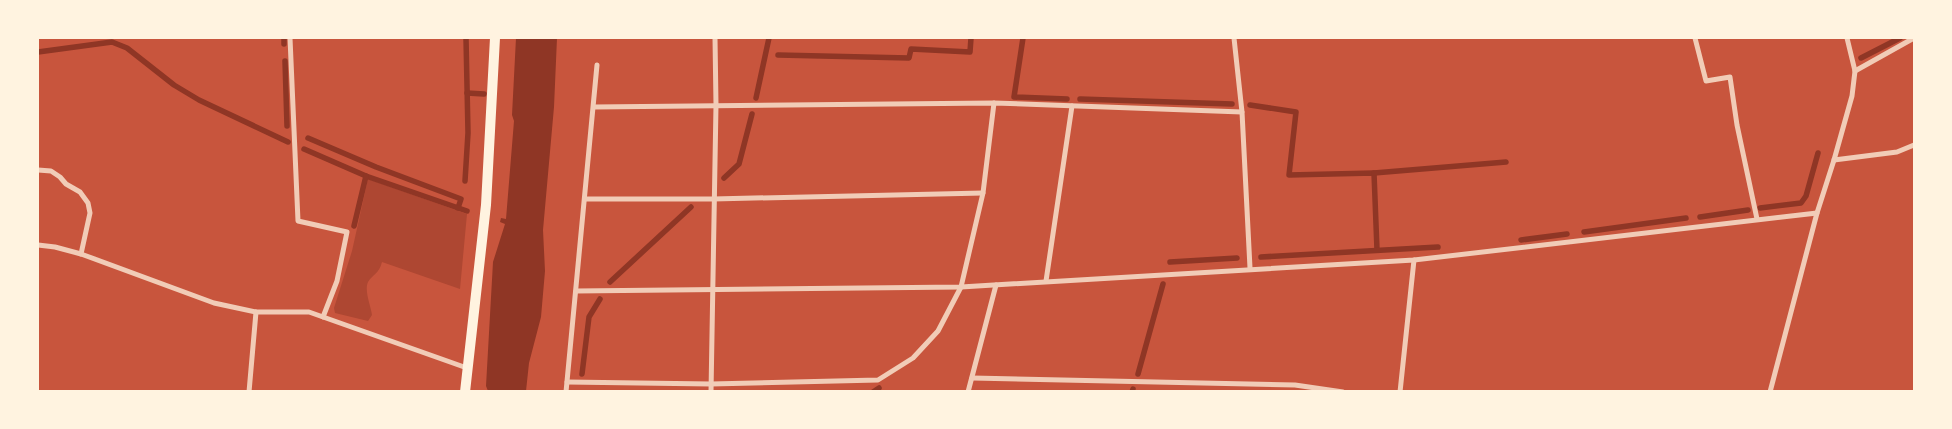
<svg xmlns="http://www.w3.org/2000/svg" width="1952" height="429" viewBox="0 0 1952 429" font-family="Quicksand,sans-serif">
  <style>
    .green { fill: #ae4732 }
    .water { fill: #8f3625 }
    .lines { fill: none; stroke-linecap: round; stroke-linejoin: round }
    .stream { stroke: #8f3625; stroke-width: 5.5 }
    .minor { stroke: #f1ccb7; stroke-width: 5 }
    .secondary { stroke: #fff3e0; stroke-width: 10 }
  </style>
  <rect width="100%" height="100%" fill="#c8553d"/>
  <path class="green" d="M368,179L467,214L460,289L382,262C379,274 373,274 368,282C364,291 371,306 372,315L368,321L335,313L334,308L352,251Z"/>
  <polygon class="water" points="516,38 557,38 554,107 543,230 545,271 541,317 529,363 526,391 488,391 486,386 493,262 505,224 500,222 501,218 506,219 514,121 512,115"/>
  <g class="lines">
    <g class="stream">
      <polyline points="284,38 284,44"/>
      <polyline points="1023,38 1014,97 1067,99"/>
      <polyline points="38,52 112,42 127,48 174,85 199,100 288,142"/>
      <polyline points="778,55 909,58 911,49 970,52 971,38"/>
      <polyline points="1861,58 1900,38"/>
      <polyline points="285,61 287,126"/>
      <polyline points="467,93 484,94"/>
      <polyline points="756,98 769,38"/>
      <polyline points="1080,99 1232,104"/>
      <polyline points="1250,105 1296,112 1289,175 1374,173 1377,250"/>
      <polyline points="308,138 376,167 461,199 458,208"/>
      <polyline points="304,149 366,176 467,211"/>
      <polyline points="1374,173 1506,162"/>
      <polyline points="724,178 739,164 752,114"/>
      <polyline points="465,181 468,133 466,38"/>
      <polyline points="1760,208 1801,203 1806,196 1818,153"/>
      <polyline points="1700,217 1748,210"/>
      <polyline points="354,226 366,176"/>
      <polyline points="1584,232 1686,218"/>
      <polyline points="1521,240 1567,234"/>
      <polyline points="1261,257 1438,247"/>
      <polyline points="1170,262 1237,258"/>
      <polyline points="610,282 691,207"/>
      <polyline points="582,374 589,317 600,299"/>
      <polyline points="1138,374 1163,284"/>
      <polyline points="873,392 879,388"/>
      <polyline points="1132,392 1133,389"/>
    </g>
    <g class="minor">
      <polyline points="290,38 298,221 347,232 337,281 323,317"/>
      <polyline points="1234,38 1242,112 1250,268"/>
      <polyline points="1695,38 1706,81 1730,77 1737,125 1757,219"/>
      <polyline points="1855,71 1914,38"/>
      <polyline points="594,107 994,103 1242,112"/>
      <polyline points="1834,160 1897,152 1914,145"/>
      <polyline points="38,170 51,171 60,177 66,184 80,192 88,203 90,213 81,254"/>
      <polyline points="585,199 713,199 983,193"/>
      <polyline points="38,245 55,247 81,254 214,303 256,312 309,312 467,368"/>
      <polyline points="1046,281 1072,106"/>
      <polyline points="576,291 961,287 1414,260 1817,213"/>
      <polyline points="972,378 1295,385 1343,392"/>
      <polyline points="567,382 711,384 878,380 913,358 938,331 961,287 983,193 994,103"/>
      <polyline points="249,392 256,312"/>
      <polyline points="566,392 597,65"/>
      <polyline points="711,392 716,105 715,38"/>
      <polyline points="968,392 996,285"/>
      <polyline points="1400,392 1414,260"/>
      <polyline points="1770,392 1817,213 1834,160 1852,96 1855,71 1847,38"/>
    </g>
    <polyline class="secondary" points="465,392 486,205 495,38"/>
  </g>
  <rect width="1952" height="429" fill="none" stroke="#fff3e0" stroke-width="78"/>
</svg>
